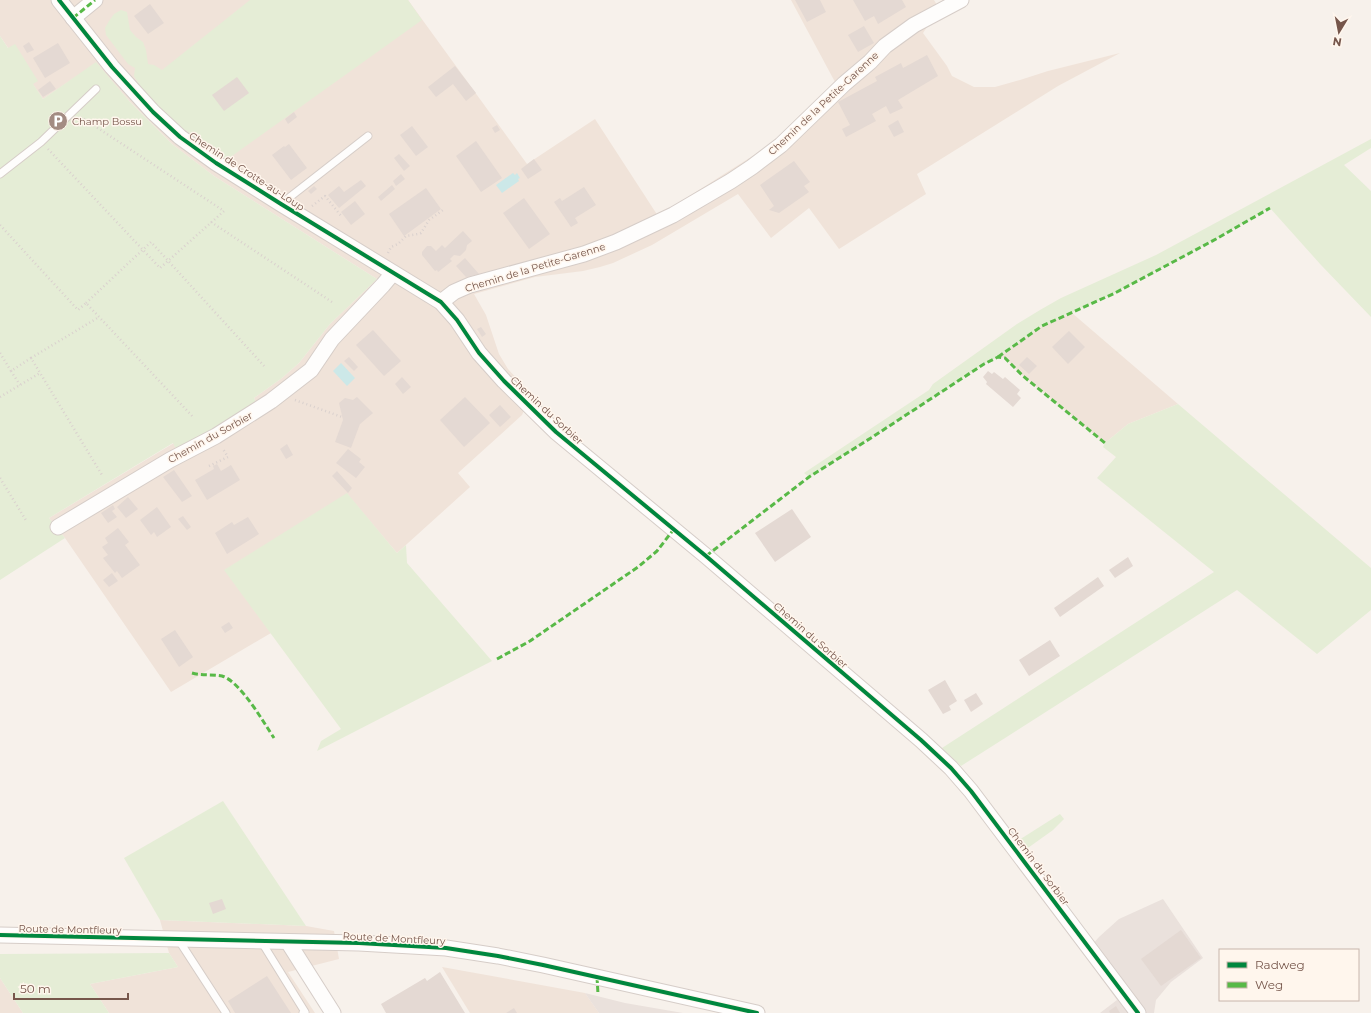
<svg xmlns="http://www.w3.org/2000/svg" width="1371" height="1013" viewBox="0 0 1371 1013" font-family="Montserrat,sans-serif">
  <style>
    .residential { fill: #f0e3d9 }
    .industrial { fill: #eae1dc }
    .green { fill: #e5edd6 }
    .water { fill: #cce8e8 }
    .building { fill: #e4d9d3 }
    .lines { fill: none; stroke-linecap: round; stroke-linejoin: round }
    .service-casing { stroke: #d6cdc8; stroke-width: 9 }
    .minor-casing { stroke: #d6cdc8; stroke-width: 17 }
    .path { stroke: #dad1ce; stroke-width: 2.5; stroke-dasharray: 1 3; stroke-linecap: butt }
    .service { stroke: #fefdfc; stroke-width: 7 }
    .minor { stroke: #fefdfc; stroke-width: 15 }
    .quiet { stroke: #58b947; stroke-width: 3; stroke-dasharray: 6 3; stroke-linecap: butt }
    .cycleway-casing { stroke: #fff6ed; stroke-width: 6 }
    .cycleway { stroke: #00873e; stroke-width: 4 }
    .labels { text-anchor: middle; stroke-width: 3; stroke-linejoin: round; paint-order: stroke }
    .street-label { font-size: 10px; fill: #76564b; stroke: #fff6ed }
    .poi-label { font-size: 10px; fill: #76564b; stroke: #fff6ed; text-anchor: start }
  </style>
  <rect width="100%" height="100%" fill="#f7f1eb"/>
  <g class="residential">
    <polygon points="0,0 408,0 527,164 595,119 658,216 773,143 835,82 791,0 934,0 943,15 931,21 923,33 947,66 952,76 974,87 995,87 1020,80 1048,71 1120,53 1058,86 917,174 926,194 839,249 809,208 771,238 738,194 652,245 613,263 600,267 583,271 535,277 474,294 486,315 499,354 508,369 531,394 522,415 458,473 470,487 397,553 347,494 225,570 271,633 171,692 65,538 49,518 174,443 176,449 257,404 254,398 282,378 299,363 330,324 377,279 214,176 172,144 130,102 96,63 43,99 0,36"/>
    <polygon points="1072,313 1178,404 1128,424 1105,443 1023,376 1005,358 998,357 1042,326 1057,319"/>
    <polygon points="160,920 306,926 334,931 339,959 288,972 315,1013 109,1013 90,984 178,967 169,953"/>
    <polygon points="442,967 585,993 599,1013 470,1013"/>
    <polygon points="0,978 23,1013 0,1013"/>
  </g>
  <g class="industrial">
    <polygon points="1163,899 1203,958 1171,982 1156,1000 1154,1013 1100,1013 1117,1000 1084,954 1099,937 1119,919"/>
    <polygon points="585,993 625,1003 683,1013 599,1013"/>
  </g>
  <g class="green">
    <polygon points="250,0 408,0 422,20 225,161 179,127 155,104 142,90 134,76 135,68 128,64 106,35 105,28 109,21 114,14 121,10 127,12 130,30 136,37 143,42 146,50 148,64 154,65 162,70"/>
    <polygon points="0,36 8,48 15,44 38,81 33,84 43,99 96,62 130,102 172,144 214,176 377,279 330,324 299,363 282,378 254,398 257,404 240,416 176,449 173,443 49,518 65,538 0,580"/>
    <polygon points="1371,139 1371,148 1344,165 1371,191 1371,317 1321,265 1270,208 1216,239 1115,293 1042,326 998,357 984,364 874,436 809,477 804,473 929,390 933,384 1017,324 1040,310 1061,298 1156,255"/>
    <polygon points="1178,404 1371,568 1371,610 1317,654 1237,590 961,766 942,748 1214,572 1097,478 1116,457 1103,447 1105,443 1128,424"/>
    <polygon points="347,493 397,553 406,545 407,563 492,661 317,751 321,741 341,729 224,570"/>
    <polygon points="223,801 306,926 160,920 124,858"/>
    <polygon points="1060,814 1064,819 1053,830 1025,850 1019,840"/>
    <polygon points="169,953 178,967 90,984 109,1013 23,1013 0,978 0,954"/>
  </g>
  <g class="water">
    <polygon points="513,173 515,175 517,173 520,178 518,179 519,181 502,193 496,185"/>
    <polygon points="341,363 355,378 347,386 333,371"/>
  </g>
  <g class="building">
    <polygon points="795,0 820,0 826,12 807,22"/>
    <polygon points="853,0 902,0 906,7 878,24 874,16 865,21"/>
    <polygon points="150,4 164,23 148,34 134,16"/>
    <polygon points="864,26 874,43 858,52 848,35"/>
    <polygon points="29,42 34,50 27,53 23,46"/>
    <polygon points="58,43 70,63 45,78 33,58"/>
    <polygon points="927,55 938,76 898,100 903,108 890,114 886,106 872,114 876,121 846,137 842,129 850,125 838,102 877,81 875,77 901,63 903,68"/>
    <polygon points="455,66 476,93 466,101 453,84 436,97 428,87"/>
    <polygon points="237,77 249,93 224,111 212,95"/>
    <polygon points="50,81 56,89 43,97 38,90"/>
    <polygon points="294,112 297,117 288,124 285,119"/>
    <polygon points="898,120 904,132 894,137 888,126"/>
    <polygon points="497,125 500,130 495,133 492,128"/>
    <polygon points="412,126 428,147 416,156 400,135"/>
    <polygon points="476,141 502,178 481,192 456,156"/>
    <polygon points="289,144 307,168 291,180 272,155 284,146 285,147"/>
    <polygon points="399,154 410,166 404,171 394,158"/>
    <polygon points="534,159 542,170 528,179 521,169"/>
    <polygon points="794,161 810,182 804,186 809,192 779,213 769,210 774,206 760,185"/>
    <polygon points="401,174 405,179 396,186 393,181"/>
    <polygon points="361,180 366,186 339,208 328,195 339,186 344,192"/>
    <polygon points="392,185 395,189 381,201 378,197"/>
    <polygon points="314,186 317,189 311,194 308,191"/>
    <polygon points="584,187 596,205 575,218 578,223 571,227 554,202 560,198 562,201"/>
    <polygon points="426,188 441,209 404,236 389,214"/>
    <polygon points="524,198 550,234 529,249 503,213"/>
    <polygon points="355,201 365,214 351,225 341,212"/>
    <polygon points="463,231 472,241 467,245 466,250 460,256 454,255 450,259 452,261 438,272 437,270 435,271 422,255 422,252 427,246 431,246 436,251 442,245 445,248"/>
    <polygon points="465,258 479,274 466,277 456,266"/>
    <polygon points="481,327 486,334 482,337 477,329"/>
    <polygon points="373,330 401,361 384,376 356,345"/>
    <polygon points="1069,331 1085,347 1068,364 1052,347"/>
    <polygon points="349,357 358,367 354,371 344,361"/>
    <polygon points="1027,357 1037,366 1029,374 1019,365"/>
    <polygon points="988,371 992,374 994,372 1003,379 1005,377 1020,390 1017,394 1021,398 1013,407 986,384 987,382 983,377"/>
    <polygon points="402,377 411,387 403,394 395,384"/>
    <polygon points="357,397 373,413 360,424 351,448 335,442 343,420 339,403 345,398 353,400"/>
    <polygon points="465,397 490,423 464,447 440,420"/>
    <polygon points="500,405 511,417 500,427 489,415"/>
    <polygon points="287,444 293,455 286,459 280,449"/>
    <polygon points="348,449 361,459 359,462 365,467 356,478 336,463"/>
    <polygon points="217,464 221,471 231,465 240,480 207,500 195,480 214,469 213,466"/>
    <polygon points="174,470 192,496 182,502 163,477"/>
    <polygon points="337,471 352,488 348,493 332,476"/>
    <polygon points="128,497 138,509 126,518 117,507"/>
    <polygon points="113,505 115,509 112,511 117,517 108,523 101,513"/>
    <polygon points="157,507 171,527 157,537 154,532 151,535 140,520"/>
    <polygon points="792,509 811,537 775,562 755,533"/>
    <polygon points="183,516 191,527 187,530 178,519"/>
    <polygon points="248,517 259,534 227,554 215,533 232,522 234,525"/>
    <polygon points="118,528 129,542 125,545 140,565 122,578 117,571 115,573 103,558 108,555 102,547 108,543 105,538"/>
    <polygon points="1128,557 1133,566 1115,578 1109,570"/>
    <polygon points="112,573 118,581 109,587 103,580"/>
    <polygon points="1098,577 1104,586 1060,617 1054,608"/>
    <polygon points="229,622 233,628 225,633 221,627"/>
    <polygon points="175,630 193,657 179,667 161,639"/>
    <polygon points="1050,640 1060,656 1029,676 1019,660"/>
    <polygon points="945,680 957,701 949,706 951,710 943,714 928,690"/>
    <polygon points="976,693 983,704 971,712 964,700"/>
    <polygon points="222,899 226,909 213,914 209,903"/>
    <polygon points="1181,930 1201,958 1161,986 1141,959"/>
    <polygon points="440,972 465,1013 386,1013 381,1004 425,978 427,981"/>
    <polygon points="267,976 291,1013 235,1013 228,1001"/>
    <polygon points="1116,1006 1120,1013 1110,1013 1109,1011"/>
    <polygon points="514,1008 517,1013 506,1013"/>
  </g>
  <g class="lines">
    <defs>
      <g id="service">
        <polyline points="0,174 41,142 96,89"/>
        <polyline points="281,204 368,136"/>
        <polyline points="178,939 226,1013"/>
        <polyline points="261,941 305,1012 303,1013"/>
      </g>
      <g id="minor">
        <polyline points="59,0 112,67 153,112 180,137 216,163 281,204 441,302 457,320 479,353 504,381 556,432 706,556 921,740 951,768 971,791 1138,1013"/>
        <polyline points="73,18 95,0"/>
        <polyline points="441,302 454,292 470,285 584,254 616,242 673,215 731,181 752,167 781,145 844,84 870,62 885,46 914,25 961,0"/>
        <polyline points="58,527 170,460 216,436 271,401 311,370 332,339 383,285 393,273"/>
        <polyline points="0,935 359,943 446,948 498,956 543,965 757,1013"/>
        <polyline points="288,942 333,1013"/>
      </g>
    </defs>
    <use href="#service" class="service-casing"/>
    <use href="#minor" class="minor-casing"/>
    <g class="path">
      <polyline points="48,149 160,268 224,211 81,117"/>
      <polyline points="312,206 325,196 342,217"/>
      <polyline points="211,222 332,302"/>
      <polyline points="0,225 78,310 86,303 194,418"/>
      <polyline points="388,253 391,247 398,244 406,236 418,234 421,233 429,220 443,210"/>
      <polyline points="86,303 151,242 265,367"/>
      <polyline points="0,353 11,371 31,358 102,475"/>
      <polyline points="31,358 99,317"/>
      <polyline points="11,371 20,385"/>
      <polyline points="0,397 40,373"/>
      <polyline points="295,400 342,417"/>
      <polyline points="209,466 228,457 223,449"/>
      <polyline points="0,478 27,522"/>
    </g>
    <use href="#service" class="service"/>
    <use href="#minor" class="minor"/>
    <g class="quiet">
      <polyline points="73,18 95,0"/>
      <polyline points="998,357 1042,326 1115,293 1216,239 1270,208"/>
      <polyline points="706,556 809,477 874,436 984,364 998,357 1005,358 1023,376 1105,443"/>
      <polyline points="497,659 530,641 638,567 657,551 674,529"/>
      <path d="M192,673C202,676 212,674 222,676C240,681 264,723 274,738"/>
      <polyline points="597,977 598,994"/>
    </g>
    <defs>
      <g id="cycleway">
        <polyline points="59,0 112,67 153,112 180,137 216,163 281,204 441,302 457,320 479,353 504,381 556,432 706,556 921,740 951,768 971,791 1138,1013"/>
        <polyline points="0,935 359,943 446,948 498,956 543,965 757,1013"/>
      </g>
    </defs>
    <use href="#cycleway" class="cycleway-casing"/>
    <use href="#cycleway" class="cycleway"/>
  </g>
  <defs>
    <symbol id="parking-disc" viewBox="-11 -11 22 22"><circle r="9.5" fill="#a38c83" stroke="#fff6ed"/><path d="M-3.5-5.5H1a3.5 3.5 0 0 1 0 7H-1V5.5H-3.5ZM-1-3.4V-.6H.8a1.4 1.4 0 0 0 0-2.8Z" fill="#fff"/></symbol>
  </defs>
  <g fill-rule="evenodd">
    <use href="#parking-disc" x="47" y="110" width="22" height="22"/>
  </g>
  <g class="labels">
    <g class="street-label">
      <text transform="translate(823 103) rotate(-43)" y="4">Chemin de la Petite-Garenne</text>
      <text transform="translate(247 171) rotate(33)" y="4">Chemin de Crotte-au-Loup</text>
      <text transform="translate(535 267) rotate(-17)" y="4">Chemin de la Petite-Garenne</text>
      <text transform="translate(547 410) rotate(43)" y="4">Chemin du Sorbier</text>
      <text transform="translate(210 437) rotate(-29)" y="4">Chemin du Sorbier</text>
      <text transform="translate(811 635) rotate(41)" y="4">Chemin du Sorbier</text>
      <text transform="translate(1039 866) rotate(53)" y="4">Chemin du Sorbier</text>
      <text transform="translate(70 929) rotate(1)" y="4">Route de Montfleury</text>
      <text transform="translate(394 938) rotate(3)" y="4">Route de Montfleury</text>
    </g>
    <g class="poi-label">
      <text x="72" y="125">Champ Bossu</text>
    </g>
  </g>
  <rect x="1219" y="949" width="140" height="52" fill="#fff6ed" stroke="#c8b6ac"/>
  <rect x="1227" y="962" width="20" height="6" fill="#00873e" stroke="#c8b6ac"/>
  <text x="1255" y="969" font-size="12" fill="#76564b">Radweg</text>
  <rect x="1227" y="982" width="20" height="6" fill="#58b947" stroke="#c8b6ac"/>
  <text x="1255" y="989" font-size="12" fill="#76564b">Weg</text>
  <g transform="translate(1339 32) rotate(190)" stroke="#fff6ed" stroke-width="3" paint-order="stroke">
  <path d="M0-3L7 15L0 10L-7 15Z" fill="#76564b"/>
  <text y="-6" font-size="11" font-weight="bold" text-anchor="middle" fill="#76564b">N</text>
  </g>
  <path d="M14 993v6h114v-6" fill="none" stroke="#76564b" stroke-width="2"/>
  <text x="20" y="993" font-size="12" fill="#76564b" stroke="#fff6ed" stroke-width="3" paint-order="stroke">50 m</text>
</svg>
